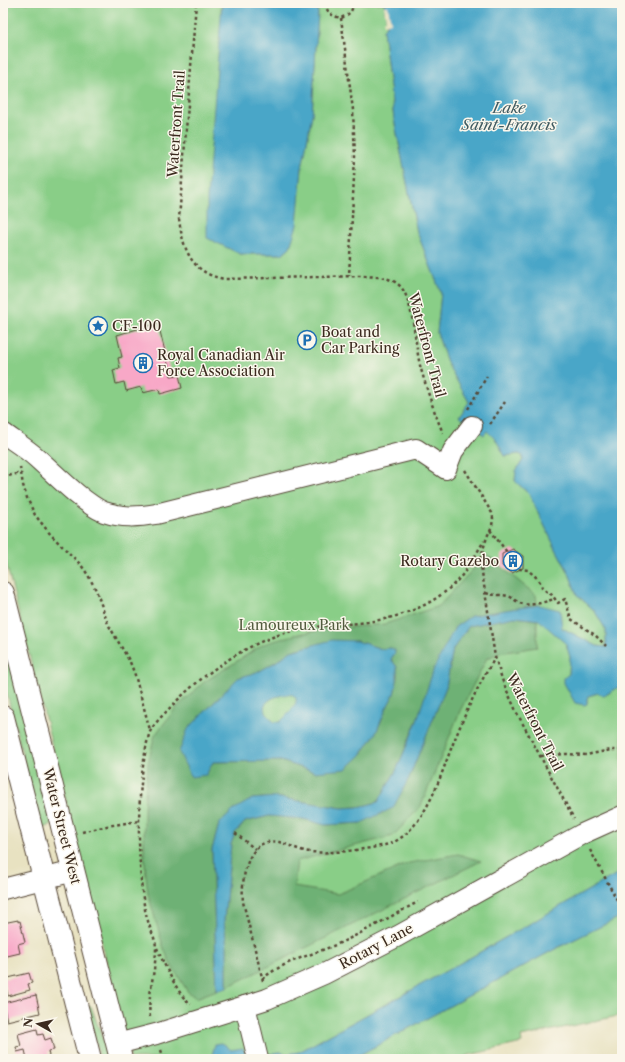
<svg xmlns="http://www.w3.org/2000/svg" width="625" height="1062" viewBox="0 0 625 1062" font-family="'Libre Caslon Text',serif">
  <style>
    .green { fill: #89ce87; stroke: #627c52 }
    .forest { fill: #6eb174; stroke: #546e49; fill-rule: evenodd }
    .water { fill: #49a6c8; stroke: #426873; fill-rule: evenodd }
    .pier { fill: #e8e2c1 }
    .building { fill: #f8a8c7 }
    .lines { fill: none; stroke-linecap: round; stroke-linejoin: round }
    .minor-casing { stroke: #554636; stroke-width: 22 }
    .major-casing { stroke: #554636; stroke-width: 24 }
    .path { stroke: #554636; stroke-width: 2.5; stroke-dasharray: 3 3; stroke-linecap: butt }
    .minor { stroke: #fff; stroke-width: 20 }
    .major { stroke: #fff; stroke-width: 22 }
    .labels { text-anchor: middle; stroke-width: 3; stroke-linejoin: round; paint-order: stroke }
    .street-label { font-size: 14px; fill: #3b2a1e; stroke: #fbf7ec }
    .poi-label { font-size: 14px; fill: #3b2a1e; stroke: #fbf7ec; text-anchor: start }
    .park-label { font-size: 14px; fill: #525b3e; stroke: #fbf7ec }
    .water-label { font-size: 15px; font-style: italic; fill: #415c62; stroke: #fbf7ec }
  </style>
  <rect width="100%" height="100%" fill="#fbf7ec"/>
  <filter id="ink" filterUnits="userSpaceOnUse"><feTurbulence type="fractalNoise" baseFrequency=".025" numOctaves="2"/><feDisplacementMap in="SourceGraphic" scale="8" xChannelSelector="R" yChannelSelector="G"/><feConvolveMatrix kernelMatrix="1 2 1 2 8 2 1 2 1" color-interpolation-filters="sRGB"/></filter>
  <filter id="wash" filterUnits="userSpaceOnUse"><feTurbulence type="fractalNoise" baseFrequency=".012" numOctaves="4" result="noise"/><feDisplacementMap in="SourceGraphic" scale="16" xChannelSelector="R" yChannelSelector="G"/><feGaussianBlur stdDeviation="0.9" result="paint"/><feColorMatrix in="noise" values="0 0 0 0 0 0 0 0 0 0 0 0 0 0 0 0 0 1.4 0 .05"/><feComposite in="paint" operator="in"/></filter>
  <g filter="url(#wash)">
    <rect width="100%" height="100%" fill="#e8e2c1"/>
    <g class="green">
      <polygon points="3,3 222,3 221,8 240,254 282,254 290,247 297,217 302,168 312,115 318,13 316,3 384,3 387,24 383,30 394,119 417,232 441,293 437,333 448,365 469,402 472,426 484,434 487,431 496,440 505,456 519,454 523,456 523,460 516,471 515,481 529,494 555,547 569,573 577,595 594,610 606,630 606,647 597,646 562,628 570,657 569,674 587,703 587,699 588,696 598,693 604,696 622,685 622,871 475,955 299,1052 287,1054 280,1052 248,1059 231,1050 224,1044 211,1059 131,1059 3,551"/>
      <polygon points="3,631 52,825 41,829 3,678"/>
      <polygon points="622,916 622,1015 521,1037 522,1043 469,1055 460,1059 352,1059 557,948"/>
      <polygon points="91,1006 110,1059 100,1059 87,1007"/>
    </g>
    <g class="forest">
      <path d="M486,555L536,595L537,605L471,616L455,627L396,771L378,802L359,807L342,808L275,797L252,799L219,824L212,850L217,990L196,998L188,992L170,963L163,946L148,894L144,854V808L148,763L155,735L176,708L204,682L264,644L294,635L320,630L385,624L439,606ZM357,641L382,649L391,648L395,653L391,659L397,667V681L394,694L386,709L376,733L361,755L315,772L281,761L213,762L206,775L188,729L238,678L260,671L277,661L291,651L311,646Z"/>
      <polygon points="515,617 537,620 537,647 500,653 487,658 460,711 421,806 393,836 297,861 294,887 338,894 409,863 458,854 481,861 227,987 227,948 224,921 231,844 235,833 245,822 269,816 303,819 326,825 361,823 408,780 446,687 453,649 469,626"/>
    </g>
    <g class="water">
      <polygon points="222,3 316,3 318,13 312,115 302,168 297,225 290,247 282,254 240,254 207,238 207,199"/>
      <polygon points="384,3 622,3 622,685 604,696 598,693 588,696 587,699 587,704 584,705 575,703 564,683 564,678 569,674 570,657 566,644 539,620 515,617 469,626 453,649 446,687 408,780 393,808 361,823 325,825 303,819 269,816 245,822 235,833 231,844 224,921 227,948 227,987 217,990 212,850 219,824 235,809 252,799 275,797 342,808 359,807 378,802 396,771 415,726 434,668 455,627 471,616 511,609 539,605 560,610 562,628 597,646 606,647 606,630 594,610 577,595 569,573 555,547 529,494 515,481 516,471 523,460 523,456 519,454 505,456 496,440 487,431 484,435 459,417 469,402 448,365 437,333 441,293 417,232 394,119 383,30 387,24"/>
      <path d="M332,640L357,641L382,649L391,648L395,650V653L391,659L397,667V681L394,694L386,709L376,733L361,755L346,769L315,772L281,761L213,762L206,775L191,777L179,752L188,729L238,678L260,671L277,661L291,651ZM289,694C307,697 286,716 280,722H274L267,714L264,707C268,697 279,696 289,694Z"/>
      <polygon points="622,871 622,916 557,948 352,1059 257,1059 274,1053 280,1052 287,1054 299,1052 475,955"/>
      <polygon points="220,1043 224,1044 231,1050 243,1048 248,1059 211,1059 215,1044"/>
    </g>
    <polygon class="pier" points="384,6 388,6 391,23 384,25 384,21 386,20"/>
    <g id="blocks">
      <g class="building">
        <polygon points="158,323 171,376 179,375 182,388 160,394 159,389 143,393 141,387 126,391 124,382 116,384 113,370 120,368 118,358 122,357 117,335"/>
        <polygon points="513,549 523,556 523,568 512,573 502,566 502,554"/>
        <polygon points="18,920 18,922 20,921 25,942 18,944 20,953 3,957 3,923"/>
        <polygon points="29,973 32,983 28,984 30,990 8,996 4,979"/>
        <polygon points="36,995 40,1013 7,1021 3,1003"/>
        <polygon points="37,1029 38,1035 43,1034 45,1040 51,1038 54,1050 48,1051 49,1056 37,1059 27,1059 25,1050 17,1052 16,1047 21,1046 18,1034"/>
      </g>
    </g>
  </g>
  <g filter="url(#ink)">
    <use href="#blocks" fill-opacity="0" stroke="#554636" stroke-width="1"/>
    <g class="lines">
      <defs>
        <g id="minor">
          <path d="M3,433C14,441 27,449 37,458C54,473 84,504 104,512C122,518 138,517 156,514L416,449L446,469L453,451L472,426"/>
          <polyline points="3,889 74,871"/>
          <polyline points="245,1006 258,1059"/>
          <polyline points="117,1044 156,1034 267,999 324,974 398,936 582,834 622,816"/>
        </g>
        <g id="major">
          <polyline points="3,593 121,1059"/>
          <polyline points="3,717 90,1059"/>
        </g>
      </defs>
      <use href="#minor" class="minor-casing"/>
      <use href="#major" class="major-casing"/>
      <g class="path">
        <path d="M196,3L179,219C183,249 191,273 224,279L363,276C376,277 390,276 400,286C414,300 415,349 421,369C427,390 434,412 443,433"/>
        <path d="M326,3C326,13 332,16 341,18C348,15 353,12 353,3"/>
        <polyline points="341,18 353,110 355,157 349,276"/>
        <polyline points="468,409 487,376"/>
        <polyline points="490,424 505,402"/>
        <polyline points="20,467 23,485 27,498 35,515 51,535 81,565 88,575 96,590 108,624 130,662 135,675 150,730"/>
        <polyline points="465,470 492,513 493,518 492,526 487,537 480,559 495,657 503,682 517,713 574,819"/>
        <polyline points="3,477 21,473"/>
        <polyline points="490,530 520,569 528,570 537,578 540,582 542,588 552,595 558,603 565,599 571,619 595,635 606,646"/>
        <path d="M486,593C494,596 501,594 508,596C514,598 517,603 523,604C533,606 544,602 554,599"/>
        <polyline points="541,756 566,754 586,755 611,750 622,750"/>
        <polyline points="82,832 107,826 139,821"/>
        <polyline points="235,833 255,849"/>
        <polyline points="590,850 622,909"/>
        <path d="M157,948C161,958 181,1001 191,1004"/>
        <path d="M262,979C287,959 314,955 342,942C368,930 393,915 418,902"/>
        <path d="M263,981L243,902C241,879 247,836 279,842C290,845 299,851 311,852C328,854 379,849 394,842C430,823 442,768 457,734C468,707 480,682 495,658"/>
        <path d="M150,1017C147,994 156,971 156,948C156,939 150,930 148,921C144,908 142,894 141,880C138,842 138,804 143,766C145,755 146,743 150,732C153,725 162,716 167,711C200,675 253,637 302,629C323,625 345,625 367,622C405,617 443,602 466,570C473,561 478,550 484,541"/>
        <polyline points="161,1050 164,1059"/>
      </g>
      <use href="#minor" class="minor"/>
      <use href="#major" class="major"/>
    </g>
  </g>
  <defs>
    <symbol id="sight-ring" viewBox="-11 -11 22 22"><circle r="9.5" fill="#fbf7ec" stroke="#1f6fb2" stroke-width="1.5"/><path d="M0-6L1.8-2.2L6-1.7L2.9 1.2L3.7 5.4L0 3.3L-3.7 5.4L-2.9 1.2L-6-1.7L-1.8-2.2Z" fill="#1f6fb2"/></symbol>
    <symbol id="parking-ring" viewBox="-11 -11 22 22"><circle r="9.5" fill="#fbf7ec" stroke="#1f6fb2" stroke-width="1.5"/><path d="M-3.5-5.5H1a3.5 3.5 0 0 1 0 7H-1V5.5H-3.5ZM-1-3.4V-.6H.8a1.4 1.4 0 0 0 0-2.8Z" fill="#1f6fb2"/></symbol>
    <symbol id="building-ring" viewBox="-11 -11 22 22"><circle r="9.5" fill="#fbf7ec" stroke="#1f6fb2" stroke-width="1.5"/><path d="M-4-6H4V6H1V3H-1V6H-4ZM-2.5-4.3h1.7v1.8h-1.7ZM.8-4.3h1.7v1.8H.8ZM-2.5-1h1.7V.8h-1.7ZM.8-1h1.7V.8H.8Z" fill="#1f6fb2"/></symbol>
  </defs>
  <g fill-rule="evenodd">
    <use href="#sight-ring" x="87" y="315" width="22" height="22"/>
    <use href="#parking-ring" x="296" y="329" width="22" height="22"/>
    <use href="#building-ring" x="132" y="352" width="22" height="22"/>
    <use href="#building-ring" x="502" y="550" width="22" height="22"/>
  </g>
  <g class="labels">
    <g class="street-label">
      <text transform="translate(176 124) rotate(-86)" y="5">Waterfront Trail</text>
      <text transform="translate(427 345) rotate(75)" y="5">Waterfront Trail</text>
      <text transform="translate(535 722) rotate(63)" y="5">Waterfront Trail</text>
      <text transform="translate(62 826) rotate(76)" y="5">Water Street West</text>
      <text transform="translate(376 946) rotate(-28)" y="5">Rotary Lane</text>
    </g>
    <g class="poi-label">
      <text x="112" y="331">CF-100</text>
      <text x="321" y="337">Boat and<tspan x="321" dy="16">Car Parking</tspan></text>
      <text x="157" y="360">Royal Canadian Air<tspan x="157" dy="16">Force Association</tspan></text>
      <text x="499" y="566" text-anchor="end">Rotary Gazebo</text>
    </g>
    <g class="park-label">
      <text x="294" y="630">Lamoureux Park</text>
    </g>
    <g class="water-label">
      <text x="509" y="113">Lake<tspan x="509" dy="17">Saint-Francis</tspan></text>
    </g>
  </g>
  <rect width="625" height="1062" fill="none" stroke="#fbf7ec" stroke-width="16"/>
  <g transform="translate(38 1024) rotate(278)" stroke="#fbf7ec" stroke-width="3" paint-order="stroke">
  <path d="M0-3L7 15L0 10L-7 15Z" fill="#3b2a1e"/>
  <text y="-6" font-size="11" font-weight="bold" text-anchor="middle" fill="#3b2a1e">N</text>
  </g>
</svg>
